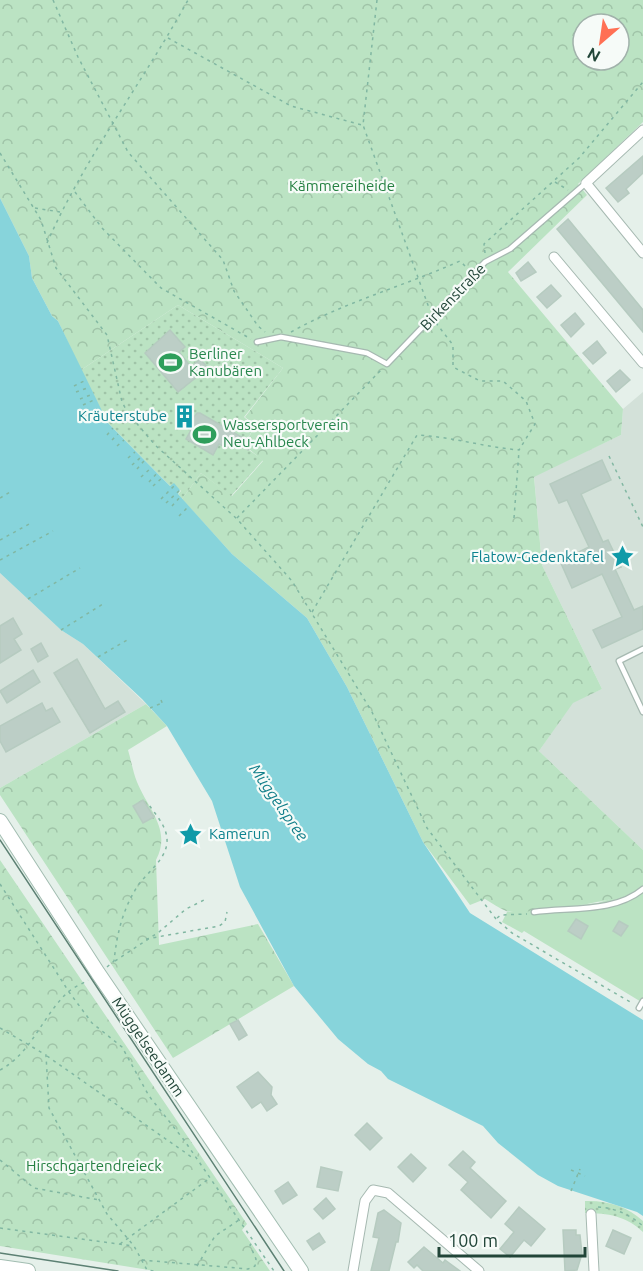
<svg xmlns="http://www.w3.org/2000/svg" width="643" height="1271" viewBox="0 0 643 1271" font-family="Ubuntu,sans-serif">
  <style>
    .built { fill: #d3e1d9 }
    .green { fill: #bbe3c3 }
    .forest { fill: url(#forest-crowns); fill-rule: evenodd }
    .park { fill: url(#park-dots) }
    .water { fill: #87d4db }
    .building { fill: #bccec6; stroke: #b6cbc0; stroke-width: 1.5 }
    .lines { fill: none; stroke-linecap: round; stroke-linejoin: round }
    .service-casing { stroke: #a6b9b1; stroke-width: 7 }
    .minor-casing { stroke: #a6b9b1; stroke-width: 11 }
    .secondary-casing { stroke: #a2bdb1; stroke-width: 16 }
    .path { stroke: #81b7a2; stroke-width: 1.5; stroke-dasharray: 3 4.5; stroke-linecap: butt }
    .service { stroke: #fff; stroke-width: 4.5 }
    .minor { stroke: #fff; stroke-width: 9 }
    .secondary { stroke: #fff; stroke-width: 14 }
    .tram { stroke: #5c8073; stroke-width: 1.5 }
    .labels { text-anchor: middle; stroke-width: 4.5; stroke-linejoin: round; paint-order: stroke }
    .park-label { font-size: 15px; fill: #258142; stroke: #f6fbf8 }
    .street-label { font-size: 15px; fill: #214538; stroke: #f6fbf8 }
    .leisure-label { font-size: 15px; fill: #27864d; stroke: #f6fbf8; text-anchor: start }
    .culture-label { font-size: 15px; fill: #0d838f; stroke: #f6fbf8; text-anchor: end }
    .water-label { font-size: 16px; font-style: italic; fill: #127f8a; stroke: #f6fbf8 }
  </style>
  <defs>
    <pattern id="forest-crowns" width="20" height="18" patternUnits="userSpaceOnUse" patternTransform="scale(1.5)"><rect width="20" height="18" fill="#bbe3c3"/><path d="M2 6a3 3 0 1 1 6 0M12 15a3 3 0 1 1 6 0" fill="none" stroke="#a0c4a8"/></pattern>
    <pattern id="park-dots" width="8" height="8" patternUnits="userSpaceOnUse" patternTransform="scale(1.5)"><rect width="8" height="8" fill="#bbe3c3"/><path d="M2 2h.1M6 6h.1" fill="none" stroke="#a0c4a8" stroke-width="1.8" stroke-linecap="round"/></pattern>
  </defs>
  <rect width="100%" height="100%" fill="#e5f0ea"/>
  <g class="built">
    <polygon points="643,392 643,850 539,751 573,702 602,689 542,565 534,476 621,435 623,409"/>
    <polygon points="0,573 61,630 83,644 146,704 0,788"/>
  </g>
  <polygon class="green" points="643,888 643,1003 524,931 522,933 502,922 507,912 598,903"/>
  <g class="forest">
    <path d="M0,0H643V122L578,184L587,195L508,272L623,409L621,435L534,477L542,565L602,689L573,703L539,751L643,850V888C630,900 521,916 506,911C499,908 492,903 485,899L470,905L423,842L347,687L307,618L232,554L182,499L201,473L232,496L263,461L249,449L254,440L249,437L255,426L245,417L283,368L178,305L81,370L58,321L52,316L32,278L29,256L0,198ZM583,24H619V60H583Z"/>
    <path d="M146,704L167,726L128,750C131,760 133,772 137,782C148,809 172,830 156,860L159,945L258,924L294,986L173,1058L0,795V788Z"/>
    <polygon points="0,860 247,1224 242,1230 270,1271 155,1271 0,1246"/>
  </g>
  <g class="park">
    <polygon points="178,305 283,368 244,417 254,426 249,437 254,440 249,450 263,460 231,496 201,473 182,499 178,494 181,491 174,484 170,486 108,423 81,370"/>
    <path d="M585,1201C606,1200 627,1206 643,1221V1232C626,1216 608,1213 585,1213Z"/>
  </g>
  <polygon class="water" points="0,198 29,256 32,278 52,316 58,321 108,423 162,478 170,486 174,483 180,490 178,494 232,554 307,618 347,687 423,842 470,913 643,1020 643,1216 637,1212 558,1186 538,1175 498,1143 483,1126 388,1079 381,1071 368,1064 338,1039 294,986 240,887 212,801 167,726 142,699 83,644 61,630 0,573"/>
  <g class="building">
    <polygon points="643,156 643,173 626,189 629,193 618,202 606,188"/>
    <polygon points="568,219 643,310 643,332 557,229"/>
    <polygon points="528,262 536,272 521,281 516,273"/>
    <polygon points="551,285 561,296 547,308 537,297"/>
    <polygon points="575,313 584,324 571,337 561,325"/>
    <polygon points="170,330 185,347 179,352 191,367 200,359 208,368 178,392 145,353"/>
    <polygon points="597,341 606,353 593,364 583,353"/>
    <polygon points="620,370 630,380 616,392 607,381"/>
    <polygon points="187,411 194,417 197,413 200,413 252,443 248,450 231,440 227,448 219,444 213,455 186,439 191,430 179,419"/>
    <polygon points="602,460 611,480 581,494 603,542 608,540 621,567 615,569 634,610 643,606 643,629 602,648 593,630 622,617 602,574 572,588 560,561 589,547 567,500 559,503 550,484"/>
    <polygon points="13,618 22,634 14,639 21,650 0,663 0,626"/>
    <polygon points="41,643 48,656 38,662 31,649"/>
    <polygon points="77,659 105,709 118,701 125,712 90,733 54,673"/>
    <polygon points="33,670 40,682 7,703 0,691"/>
    <polygon points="42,703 46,711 52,708 60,722 6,752 0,741 0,726"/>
    <polygon points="143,800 154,817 143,823 133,806"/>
    <polygon points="576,919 588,926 581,939 568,931"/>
    <polygon points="619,921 628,926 621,936 613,931"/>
    <polygon points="238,1020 247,1035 239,1040 230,1024"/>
    <polygon points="258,1072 272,1087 271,1095 277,1104 267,1111 261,1102 252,1108 237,1087"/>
    <polygon points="367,1123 382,1138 370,1150 355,1135"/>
    <polygon points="463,1151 475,1162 470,1168 506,1201 491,1218 461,1190 468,1182 449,1165"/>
    <polygon points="411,1154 426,1168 413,1182 398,1167"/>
    <polygon points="321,1167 342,1172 338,1191 317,1187"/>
    <polygon points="288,1182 297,1195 283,1204 275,1191"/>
    <polygon points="326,1198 335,1209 323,1219 314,1209"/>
    <polygon points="519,1207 545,1229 531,1246 524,1240 510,1257 500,1249 514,1232 505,1224"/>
    <polygon points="384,1210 401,1223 398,1242 396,1242 389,1271 371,1271 379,1238 373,1237 378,1213"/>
    <polygon points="563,1230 576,1230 576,1235 580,1235 582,1254 577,1270 565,1271"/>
    <polygon points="613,1230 631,1238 624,1254 606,1246"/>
    <polygon points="319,1233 325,1242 313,1250 307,1241"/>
    <polygon points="424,1247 443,1263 445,1260 460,1271 423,1271 417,1265 414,1268 408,1262"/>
  </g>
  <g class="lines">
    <defs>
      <g id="service">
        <polyline points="257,342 281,337 367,353 387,364 485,262 510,249 586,183"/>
        <polyline points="643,649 619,661 643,712"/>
        <path d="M534,912C569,907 615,913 643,889"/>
        <polyline points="639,1008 643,1001"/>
      </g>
      <g id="minor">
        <polyline points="643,130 586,183 643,253"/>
        <polyline points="554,257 643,363"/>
        <polyline points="591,1214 594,1271"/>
        <polyline points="353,1271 365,1201 373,1190 388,1193 479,1271"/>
      </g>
      <g id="secondary">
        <polyline points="0,821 98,973 301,1271"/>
        <polyline points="0,1267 28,1271"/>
      </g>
    </defs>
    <use href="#service" class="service-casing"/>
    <use href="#minor" class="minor-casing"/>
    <use href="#secondary" class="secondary-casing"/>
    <g class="path">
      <polyline points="53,0 78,57 128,152 223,260 234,291 258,326 265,332"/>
      <polyline points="377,0 363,125 429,308"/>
      <polyline points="168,38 291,106 362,125"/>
      <polyline points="0,153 41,220 56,268 107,335 122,402 128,413 155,445 237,519 292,581 372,712 427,828 496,919 512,933 632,1003"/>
      <polyline points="555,182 568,190"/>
      <polyline points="75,192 102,228 161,288 251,339"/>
      <polyline points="35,208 60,212"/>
      <path d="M47,243C85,157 143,82 188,0"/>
      <polyline points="485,253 484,244 579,158 643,82"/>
      <path d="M291,332C345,302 404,286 460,261L469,270"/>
      <polyline points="74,386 86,380"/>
      <polyline points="76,392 90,387"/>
      <polyline points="80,399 93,394"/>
      <polyline points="83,405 96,399"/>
      <polyline points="107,435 113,428"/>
      <polyline points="112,440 118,434"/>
      <polyline points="117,446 124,440"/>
      <polyline points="609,456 643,527"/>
      <polyline points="128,458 135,452"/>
      <polyline points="132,465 140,458"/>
      <polyline points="137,469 144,461"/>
      <polyline points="141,477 151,468"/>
      <polyline points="149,482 157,473"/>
      <polyline points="153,486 162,478"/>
      <polyline points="0,498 12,491"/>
      <polyline points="161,499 175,485"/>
      <polyline points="166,503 180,490"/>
      <polyline points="172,506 180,497"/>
      <polyline points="179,516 189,506"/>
      <polyline points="237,518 382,369"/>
      <polyline points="514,518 519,451"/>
      <polyline points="0,540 31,523"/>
      <polyline points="0,560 53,531"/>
      <polyline points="28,599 80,568"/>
      <path d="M312,612L417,435C452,437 485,447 519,450L535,424L526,401L503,381H480L453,367V345L436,323"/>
      <polyline points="61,630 103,604"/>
      <polyline points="98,657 129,639"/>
      <polyline points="161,700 163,705"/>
      <polyline points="150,708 162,703"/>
      <polyline points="0,884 69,992 92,1023 122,1047 149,1096 184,1140 274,1271"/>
      <polyline points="497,918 501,915 527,914"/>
      <polyline points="146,939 219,926 225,922 227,912"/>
      <polyline points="115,961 159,932 186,909 206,899"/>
      <path d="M107,967L114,961C117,934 122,911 137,887C147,872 166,860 167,842C168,828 156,815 149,805"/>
      <polyline points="0,1028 46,1055 49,1108 107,1214 134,1246 147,1270 154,1271"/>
      <polyline points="47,1056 193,1158"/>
      <path d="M0,1070C32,1053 42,1016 68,992C74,987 82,984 88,980"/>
      <polyline points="0,1160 34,1188 99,1200"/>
      <polyline points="571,1170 585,1176"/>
      <polyline points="571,1191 580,1169"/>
      <path d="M598,1207C616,1208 630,1215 643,1226"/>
      <polyline points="0,1228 133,1246"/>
      <polyline points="120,1244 210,1178"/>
      <polyline points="142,1260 248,1269 255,1266 256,1259 250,1245 254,1241"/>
      <polyline points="197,1266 215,1236 239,1220"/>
    </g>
    <use href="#service" class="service"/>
    <use href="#minor" class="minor"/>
    <use href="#secondary" class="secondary"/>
    <g class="tram">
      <polyline points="0,840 284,1271"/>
      <polyline points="0,1253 118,1271"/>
    </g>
  </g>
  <defs>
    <symbol id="stadium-bare" viewBox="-9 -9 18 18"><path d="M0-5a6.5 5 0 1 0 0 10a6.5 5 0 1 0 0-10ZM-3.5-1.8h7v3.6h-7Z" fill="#2e9e5b" stroke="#f6fbf8" stroke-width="2.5" paint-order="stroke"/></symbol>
    <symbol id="building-bare" viewBox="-9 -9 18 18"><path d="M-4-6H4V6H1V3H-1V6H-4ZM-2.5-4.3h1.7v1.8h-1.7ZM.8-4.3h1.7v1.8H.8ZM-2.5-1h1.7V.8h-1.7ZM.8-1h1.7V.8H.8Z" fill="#0f9aa8" stroke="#f6fbf8" stroke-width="2.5" paint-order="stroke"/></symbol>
    <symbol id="sight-bare" viewBox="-9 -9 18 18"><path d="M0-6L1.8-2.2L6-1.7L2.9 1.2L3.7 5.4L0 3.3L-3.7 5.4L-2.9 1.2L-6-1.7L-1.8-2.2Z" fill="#0f9aa8" stroke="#f6fbf8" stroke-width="2.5" paint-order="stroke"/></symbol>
  </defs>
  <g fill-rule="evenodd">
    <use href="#stadium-bare" x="154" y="346" width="33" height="33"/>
    <use href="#building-bare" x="168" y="400" width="33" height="33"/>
    <use href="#stadium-bare" x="188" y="418" width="33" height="33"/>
    <use href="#sight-bare" x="606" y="540" width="33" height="33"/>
    <use href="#sight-bare" x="174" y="818" width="33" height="33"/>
  </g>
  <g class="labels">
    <g class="park-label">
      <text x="342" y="191">Kämmereiheide</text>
      <text x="94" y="1171">Hirschgartendreieck</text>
    </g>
    <g class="street-label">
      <text transform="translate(453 297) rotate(-46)" y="5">Birkenstraße</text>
      <text transform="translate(148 1047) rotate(56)" y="5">Müggelseedamm</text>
    </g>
    <g class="leisure-label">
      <text x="189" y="359">Berliner<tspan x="189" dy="17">Kanubären</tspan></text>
      <text x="223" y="430">Wassersportverein<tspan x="223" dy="17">Neu-Ahlbeck</tspan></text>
    </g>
    <g class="culture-label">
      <text x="167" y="421">Kräuterstube</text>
      <text x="604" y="562">Flatow-Gedenktafel</text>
      <text x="209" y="839" text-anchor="start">Kamerun</text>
    </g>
    <g class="water-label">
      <text transform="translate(279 802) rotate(55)" y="6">Müggelspree</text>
    </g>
  </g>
  <g transform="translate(601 42) rotate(209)"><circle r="28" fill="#f6fbf8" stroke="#a1b2ab" stroke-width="1.5"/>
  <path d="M0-4.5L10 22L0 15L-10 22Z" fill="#ff7054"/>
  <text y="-9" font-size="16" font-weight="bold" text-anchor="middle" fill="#214538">N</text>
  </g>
  <path d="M439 1247v9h146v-9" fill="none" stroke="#214538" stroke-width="3"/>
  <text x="448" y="1247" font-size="18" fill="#214538" stroke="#f6fbf8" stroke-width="4.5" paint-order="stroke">100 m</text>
</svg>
